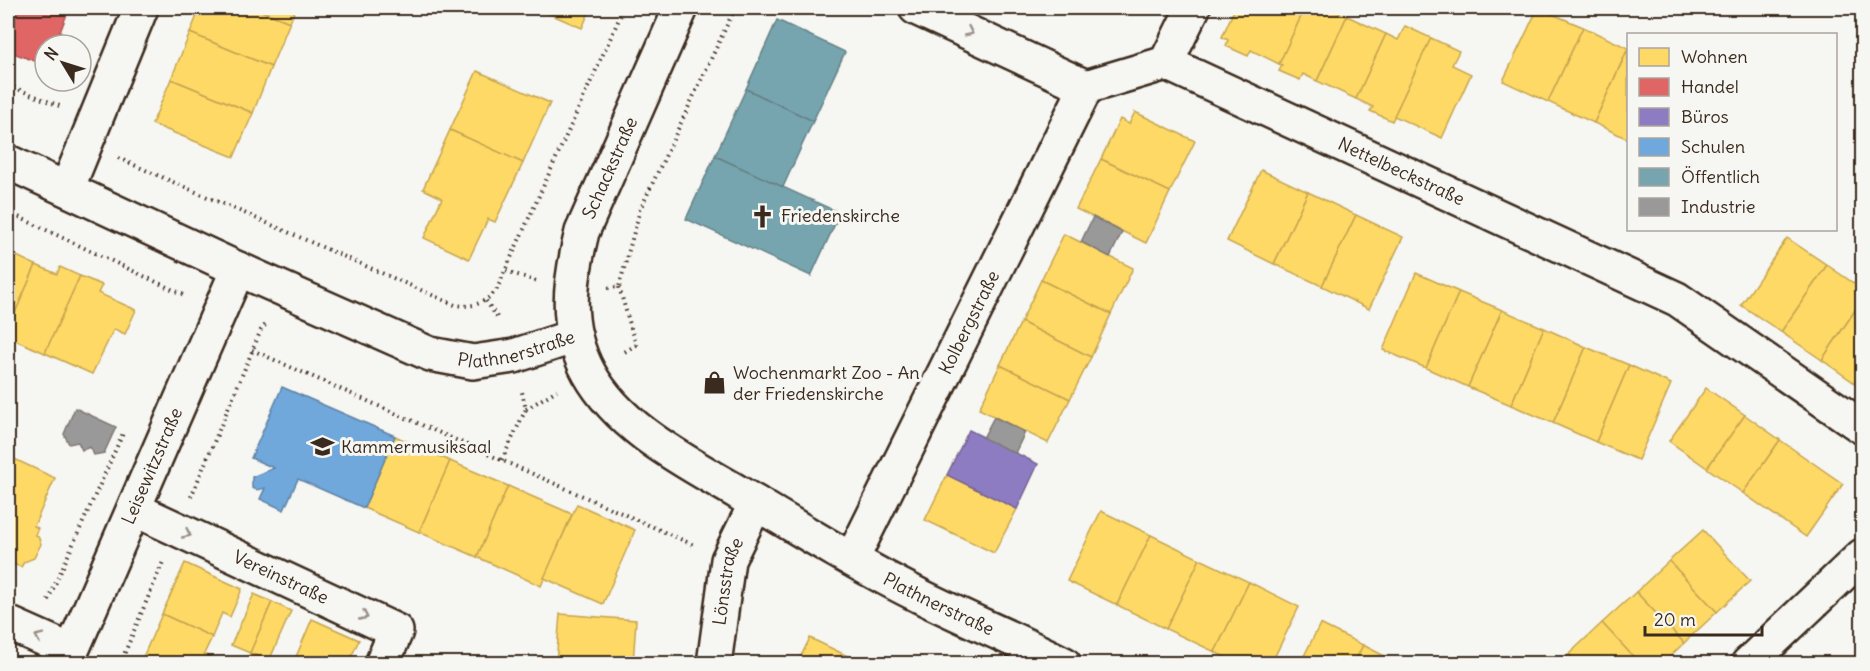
<svg xmlns="http://www.w3.org/2000/svg" width="1870" height="671" viewBox="0 0 1870 671" font-family="Delius,sans-serif">
  <style>
    .homes { fill: #ffd966; stroke: #c4a450; stroke-width: 1.5 }
    .shops { fill: #e06666; stroke: #ae5450; stroke-width: 1.5 }
    .offices { fill: #8e7cc3; stroke: #756392; stroke-width: 1.5 }
    .schools { fill: #6fa8dc; stroke: #5f82a3; stroke-width: 1.5 }
    .public { fill: #76a5af; stroke: #648084; stroke-width: 1.5 }
    .industry { fill: #999; stroke: #7d7874; stroke-width: 1.5 }
    .lines { fill: none; stroke-linecap: round; stroke-linejoin: round }
    .street-casing { stroke: #3b2a1e; stroke-width: 38 }
    .secondary-casing { stroke: #3b2a1e; stroke-width: 38 }
    .path { stroke: #3b2a1e; stroke-width: 4; stroke-dasharray: 1.5 4.5; stroke-linecap: butt }
    .street { stroke: #f6f6f2; stroke-width: 33 }
    .secondary { stroke: #f6f6f2; stroke-width: 33 }
    .oneway { stroke: #989088 }
    .labels { text-anchor: middle; stroke-width: 6; stroke-linejoin: round; paint-order: stroke }
    .street-label { font-size: 18px; fill: #3b2a1e; stroke: #f6f6f2 }
    .poi-label { font-size: 18px; fill: #3b2a1e; stroke: #f6f6f2; text-anchor: start }
  </style>
  <rect width="100%" height="100%" fill="#f6f6f2"/>
  <filter id="ink" filterUnits="userSpaceOnUse"><feTurbulence type="fractalNoise" baseFrequency=".0167" numOctaves="2"/><feDisplacementMap in="SourceGraphic" scale="12" xChannelSelector="R" yChannelSelector="G"/><feConvolveMatrix kernelMatrix="1 2 1 2 8 2 1 2 1" color-interpolation-filters="sRGB"/></filter>
  <g filter="url(#ink)">
    <g class="homes">
      <polygon points="200,8 254,8 290,22 271,67 190,33"/>
      <polygon points="254,8 296,8 290,22"/>
      <polygon points="536,8 591,8 582,28"/>
      <polygon points="1235,8 1305,8 1279,64 1251,50 1248,56 1226,46 1228,40 1222,37"/>
      <polygon points="1305,8 1337,8 1335,11 1347,16 1317,81 1303,74 1300,80 1279,71 1282,65 1279,64"/>
      <polygon points="1538,8 1583,27 1548,102 1503,81"/>
      <polygon points="1347,16 1386,34 1356,99 1317,81"/>
      <polygon points="1405,26 1431,38 1392,121 1370,111 1373,107 1356,99 1386,34 1398,40"/>
      <polygon points="1583,27 1628,48 1594,123 1548,102"/>
      <polygon points="190,33 271,67 253,113 171,79"/>
      <polygon points="1431,38 1459,51 1452,65 1471,74 1442,138 1394,116"/>
      <polygon points="1628,49 1628,139 1594,123"/>
      <polygon points="477,71 550,103 523,163 450,130"/>
      <polygon points="171,79 253,113 234,157 152,124"/>
      <polygon points="1135,112 1195,141 1170,192 1101,159 1120,119 1129,124"/>
      <polygon points="450,130 523,163 495,222 488,219 469,259 424,238 442,198 423,189"/>
      <polygon points="1101,159 1170,192 1146,243 1076,209"/>
      <polygon points="1261,170 1308,192 1274,264 1227,241"/>
      <polygon points="1308,192 1356,215 1322,286 1274,264"/>
      <polygon points="1356,215 1403,237 1369,309 1322,286"/>
      <polygon points="1064,234 1133,268 1111,314 1041,280"/>
      <polygon points="1787,238 1827,265 1781,332 1741,305"/>
      <polygon points="8,252 36,265 9,327 8,326"/>
      <polygon points="36,265 57,274 60,267 80,276 45,353 8,337 8,329"/>
      <polygon points="1827,265 1862,289 1862,300 1822,360 1781,332"/>
      <polygon points="1416,273 1459,292 1426,368 1383,350"/>
      <polygon points="80,276 102,285 98,293 136,310 125,334 114,329 92,374 45,353"/>
      <polygon points="1041,280 1111,314 1091,357 1021,322"/>
      <polygon points="1459,292 1502,310 1468,387 1426,368"/>
      <polygon points="1862,300 1862,388 1822,360"/>
      <polygon points="1502,310 1544,328 1511,405 1468,387"/>
      <polygon points="1021,322 1091,357 1070,399 1000,365"/>
      <polygon points="1544,328 1586,347 1553,423 1511,405"/>
      <polygon points="1586,347 1629,365 1596,442 1553,423"/>
      <polygon points="1000,365 1070,399 1048,443 979,409"/>
      <polygon points="1629,365 1671,384 1638,460 1596,442"/>
      <polygon points="1706,388 1745,415 1707,468 1669,441"/>
      <polygon points="1745,415 1780,440 1743,493 1707,468"/>
      <polygon points="395,436 450,461 419,532 364,508"/>
      <polygon points="1780,440 1843,484 1806,537 1743,493"/>
      <polygon points="8,456 55,478 34,526 38,528 35,535 38,536 41,544 34,558 24,562 21,567 8,562"/>
      <polygon points="450,461 508,486 477,557 419,532"/>
      <polygon points="947,475 1017,509 994,553 925,520"/>
      <polygon points="508,486 572,514 541,586 477,557"/>
      <polygon points="577,504 635,530 603,604 544,578"/>
      <polygon points="1101,511 1151,535 1117,605 1067,581"/>
      <polygon points="1703,530 1750,581 1717,612 1669,561"/>
      <polygon points="1151,535 1200,559 1166,629 1117,605"/>
      <polygon points="1200,559 1249,582 1215,652 1166,629"/>
      <polygon points="1669,561 1717,612 1684,643 1636,592"/>
      <polygon points="185,563 242,589 230,617 222,613 212,637 162,614"/>
      <polygon points="1249,582 1299,607 1271,664 1238,664 1215,652"/>
      <polygon points="1636,592 1684,643 1662,664 1640,664 1602,623"/>
      <polygon points="254,594 272,602 250,653 231,645"/>
      <polygon points="272,602 291,611 269,661 250,653"/>
      <polygon points="162,614 212,637 204,654 212,658 209,664 140,664"/>
      <polygon points="560,614 636,620 633,664 556,664"/>
      <polygon points="312,619 359,640 348,664 293,664"/>
      <polygon points="1602,623 1640,664 1578,664 1569,654"/>
      <polygon points="1320,624 1363,645 1354,664 1300,664"/>
      <polygon points="810,638 864,664 797,664"/>
      <polygon points="1363,645 1400,664 1354,664"/>
      <polygon points="250,653 269,661 268,664 245,664"/>
      <polygon points="1569,654 1578,664 1559,664"/>
    </g>
    <polygon class="shops" points="8,8 50,8 67,14 55,45 45,45 45,65 8,51"/>
    <polygon class="offices" points="969,430 1038,464 1017,509 947,475"/>
    <polygon class="schools" points="282,387 395,436 364,508 298,479 284,510 260,499 265,488 257,490 252,488 252,477 274,468 251,458"/>
    <g class="public">
      <polygon points="777,20 845,52 813,121 746,89"/>
      <polygon points="746,89 813,121 783,187 715,156"/>
      <polygon points="715,156 840,213 811,276 686,219"/>
    </g>
    <g class="industry">
      <polygon points="1093,217 1122,232 1110,257 1081,242"/>
      <polygon points="75,408 116,427 104,453 94,455 90,447 82,450 78,442 69,444 64,434"/>
      <polygon points="994,417 1025,432 1015,453 983,438"/>
    </g>
    <g class="lines">
      <defs>
        <g id="street">
          <path id="s1" d="M916,8L1086,87L1166,63L1677,299L1862,427"/>
          <polyline points="1166,63 1193,8"/>
          <path id="s2" d="M8,162L238,269L430,354L473,362L514,356L575,336"/>
          <polyline points="67,189 141,8"/>
          <path id="s3" d="M134,509L396,631L382,664"/>
          <path id="s4" d="M852,559L1086,87"/>
          <polyline points="8,623 71,651"/>
          <path id="s5" d="M66,664L238,269"/>
          <path id="s6" d="M714,664L728,560L756,503"/>
          <polyline points="1748,664 1862,556"/>
        </g>
        <g id="secondary">
          <path id="s7" d="M681,8L582,232C570,281 563,325 589,373C621,430 685,461 739,493C799,529 858,565 920,596C968,620 1017,640 1064,664"/>
        </g>
      </defs>
      <use href="#street" class="street-casing"/>
      <use href="#secondary" class="secondary-casing"/>
      <g class="path">
        <polyline points="8,85 62,107"/>
        <path d="M118,158L455,305C473,308 484,303 496,291L624,8"/>
        <polyline points="8,212 184,295 183,298"/>
        <polyline points="506,271 536,281"/>
        <polyline points="619,287 636,345 621,354"/>
        <polyline points="608,288 619,287 640,210 735,8"/>
        <polyline points="486,301 499,320"/>
        <polyline points="252,350 696,546"/>
        <polyline points="526,409 557,390"/>
        <polyline points="502,460 526,409 522,392"/>
        <polyline points="191,497 261,330 267,323"/>
        <polyline points="48,600 124,431"/>
        <polyline points="120,664 163,562"/>
      </g>
      <use href="#street" class="street"/>
      <use href="#secondary" class="secondary"/>
    </g>
    <defs><path id="oneway-chevron" d="M-2-3.5L2.5 0L-2 3.5" fill="none" stroke-width="1.6" stroke-linecap="round" stroke-linejoin="round" transform="scale(1.5)"/></defs>
    <g class="oneway">
      <use href="#oneway-chevron" transform="translate(969 32) rotate(25)"/>
      <use href="#oneway-chevron" transform="translate(187 534) rotate(25)"/>
      <use href="#oneway-chevron" transform="translate(364 616) rotate(25)"/>
      <use href="#oneway-chevron" transform="translate(39 637) rotate(-156)"/>
    </g>
  </g>
  <defs>
    <symbol id="church-bare" viewBox="-9 -9 18 18"><path d="M-1.2-6h2.4v3.5h3.3v2.4h-3.3V6h-2.4V-.1h-3.3v-2.4h3.3Z" fill="#3b2a1e" stroke="#f6f6f2" stroke-width="2.5" paint-order="stroke"/></symbol>
    <symbol id="shop-bare" viewBox="-9 -9 18 18"><path d="M-5-2.5h2.3a2.7 3.5 0 0 1 5.4 0H5L5.5 6h-11ZM-1.5-2.5h3a1.5 2.3 0 0 0-3 0Z" fill="#3b2a1e" stroke="#f6f6f2" stroke-width="2.5" paint-order="stroke"/></symbol>
    <symbol id="university-bare" viewBox="-9 -9 18 18"><path d="M0-5L7-2L0 1L-7-2ZM-4 1L0 2.5L4 1V4Q0 6-4 4Z" fill="#3b2a1e" stroke="#f6f6f2" stroke-width="2.5" paint-order="stroke"/></symbol>
  </defs>
  <g fill-rule="evenodd">
    <use href="#church-bare" x="746" y="200" width="33" height="33"/>
    <use href="#shop-bare" x="698" y="366" width="33" height="33"/>
    <use href="#university-bare" x="306" y="430" width="33" height="33"/>
  </g>
  <g class="labels">
    <g class="street-label">
      <text transform="translate(610 168) rotate(-66)" y="6">Schackstraße</text>
      <text dy="6" stroke="none"><textPath href="#s1" startOffset="530">Nettelbeckstraße</textPath></text>
      <text dy="6" stroke="none"><textPath href="#s4" startOffset="264">Kolbergstraße</textPath></text>
      <text dy="6" stroke="none"><textPath href="#s2" startOffset="552">Plathnerstraße</textPath></text>
      <text dy="6" stroke="none"><textPath href="#s5" startOffset="216">Leisewitzstraße</textPath></text>
      <text dy="6" stroke="none"><textPath href="#s3" startOffset="162">Vereinstraße</textPath></text>
      <text dy="6" stroke="none"><textPath href="#s6" startOffset="84">Lönsstraße</textPath></text>
      <text dy="6" stroke="none"><textPath href="#s7" startOffset="813">Plathnerstraße</textPath></text>
    </g>
    <g class="poi-label">
      <text x="781" y="222">Friedenskirche</text>
      <text x="733" y="379">Wochenmarkt Zoo - An<tspan x="733" dy="21">der Friedenskirche</tspan></text>
      <text x="341" y="453">Kammermusiksaal</text>
    </g>
  </g>
  <rect width="1870" height="671" fill="none" stroke="#f6f6f2" stroke-width="30"/>
  <rect x="15" y="15" width="1840" height="641" fill="none" stroke="#3b2a1e" stroke-width="2" filter="url(#ink)"/>
  <rect x="1627" y="33" width="210" height="198" fill="#f6f6f2" stroke="#aba49d" stroke-width="1.5"/>
  <rect x="1639" y="48" width="30" height="18" fill="#ffd966" stroke="#aba49d" stroke-width="1.5"/>
  <text x="1681" y="63" font-size="18" fill="#3b2a1e">Wohnen</text>
  <rect x="1639" y="78" width="30" height="18" fill="#e06666" stroke="#aba49d" stroke-width="1.5"/>
  <text x="1681" y="93" font-size="18" fill="#3b2a1e">Handel</text>
  <rect x="1639" y="108" width="30" height="18" fill="#8e7cc3" stroke="#aba49d" stroke-width="1.5"/>
  <text x="1681" y="123" font-size="18" fill="#3b2a1e">Büros</text>
  <rect x="1639" y="138" width="30" height="18" fill="#6fa8dc" stroke="#aba49d" stroke-width="1.5"/>
  <text x="1681" y="153" font-size="18" fill="#3b2a1e">Schulen</text>
  <rect x="1639" y="168" width="30" height="18" fill="#76a5af" stroke="#aba49d" stroke-width="1.5"/>
  <text x="1681" y="183" font-size="18" fill="#3b2a1e">Öffentlich</text>
  <rect x="1639" y="198" width="30" height="18" fill="#999999" stroke="#aba49d" stroke-width="1.5"/>
  <text x="1681" y="213" font-size="18" fill="#3b2a1e">Industrie</text>
  <g transform="translate(63 63) rotate(308)"><circle r="28" fill="#f6f6f2" stroke="#aba49d" stroke-width="1.5"/>
  <path d="M0-4.5L10 22L0 15L-10 22Z" fill="#3b2a1e"/>
  <text y="-9" font-size="16" font-weight="bold" text-anchor="middle" fill="#3b2a1e">N</text>
  </g>
  <path d="M1645 626v9h117v-9" fill="none" stroke="#3b2a1e" stroke-width="3"/>
  <text x="1654" y="626" font-size="18" fill="#3b2a1e" stroke="#f6f6f2" stroke-width="4.5" paint-order="stroke">20 m</text>
</svg>
